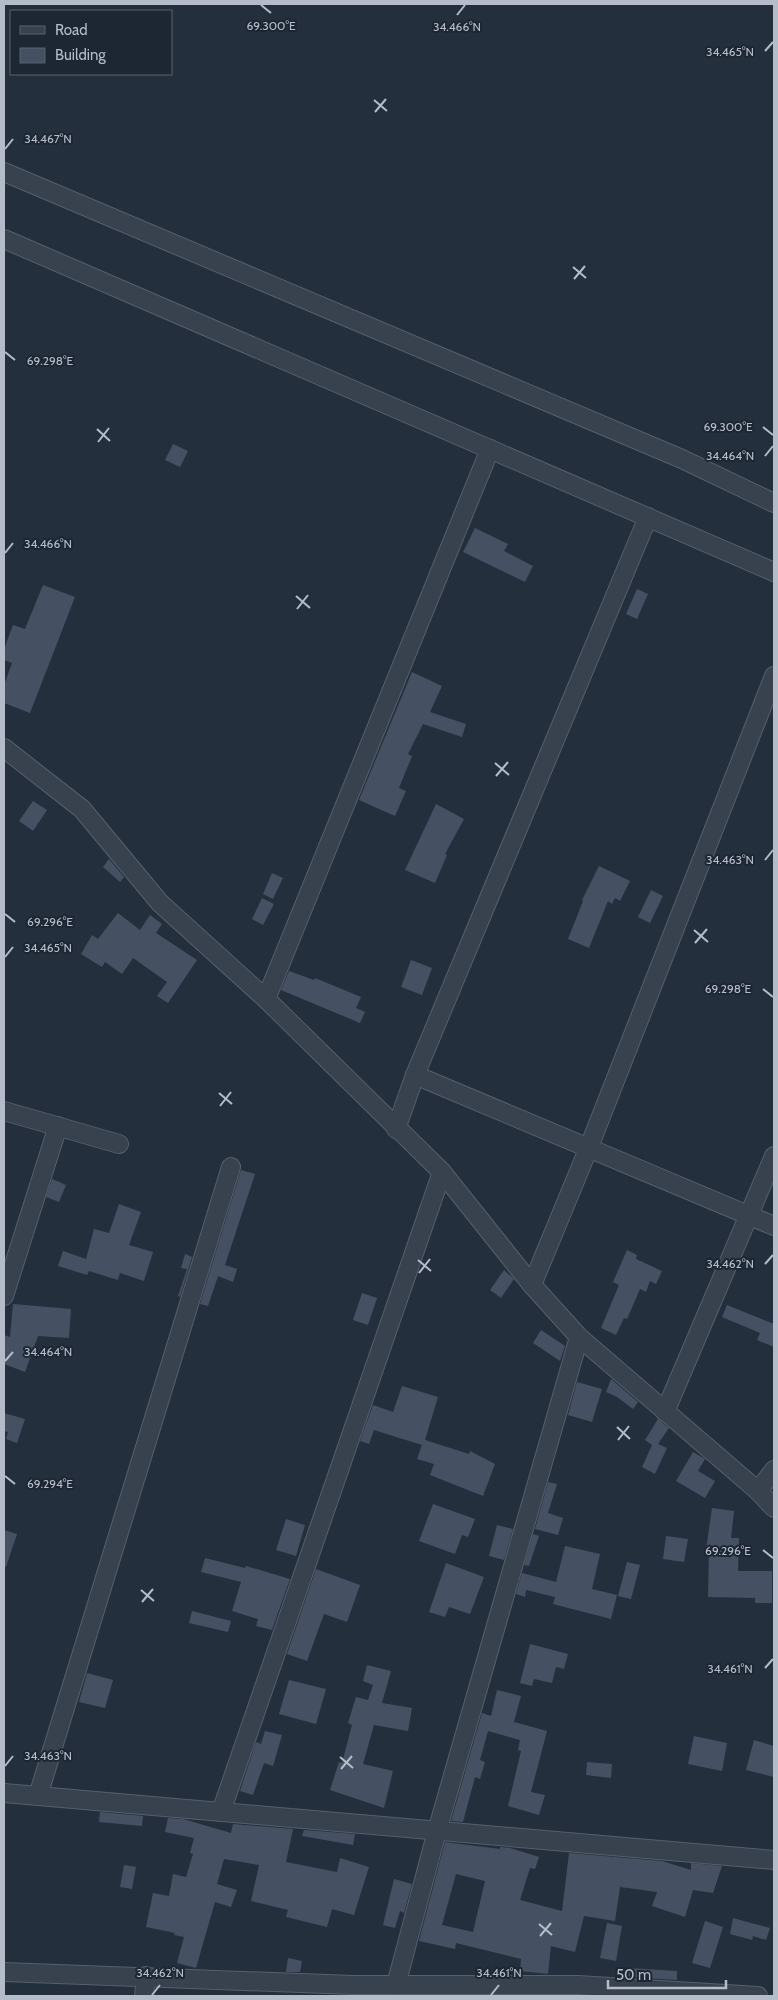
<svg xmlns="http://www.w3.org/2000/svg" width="778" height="2000" viewBox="0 0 778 2000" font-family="Cabin,sans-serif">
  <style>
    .building { fill: #455162; fill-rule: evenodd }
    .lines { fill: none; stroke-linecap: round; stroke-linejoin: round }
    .minor-casing { stroke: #565f6c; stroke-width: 20 }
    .minor { stroke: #38414e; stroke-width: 18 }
    .ticks { fill: none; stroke: #b4bcc9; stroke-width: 2 }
    .ticks-label { font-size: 12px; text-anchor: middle; fill: #b4bcc9; stroke: #1d2633; stroke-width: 4; stroke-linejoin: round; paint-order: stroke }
  </style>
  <rect width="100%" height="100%" fill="#242f3e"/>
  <g class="building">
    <polygon points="173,444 188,451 180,467 165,460"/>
    <polygon points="475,528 508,544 504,551 533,566 525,582 463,552"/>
    <polygon points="43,585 75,597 30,713 4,703 4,685 12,663 4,660 4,649 13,625 25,629"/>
    <polygon points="637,589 648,594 637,619 626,614"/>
    <polygon points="412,672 442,686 430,712 466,724 462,737 423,724 408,754 412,756 399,788 406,791 395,816 359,800"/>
    <polygon points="33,801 47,810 33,831 19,821"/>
    <polygon points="436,804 464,819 445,854 447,855 435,883 405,870"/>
    <polygon points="109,859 124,877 120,882 103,867"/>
    <polygon points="599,866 630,881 620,901 615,898 612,904 608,901 589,948 568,939 583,901 582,900"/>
    <polygon points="272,873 283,878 273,899 263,894"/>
    <polygon points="651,890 663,896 650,923 638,917"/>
    <polygon points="262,898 274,904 263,925 252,919"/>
    <polygon points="118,913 140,930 150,915 162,924 156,933 197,960 168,1003 157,996 167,982 133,958 122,974 105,962 102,967 81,954 92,935 98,939"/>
    <polygon points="411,960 432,968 422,995 401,987"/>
    <polygon points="289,971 314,980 315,978 361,997 356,1008 365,1012 360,1023 281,990"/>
    <polygon points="241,1170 255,1174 225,1265 237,1269 233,1282 218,1276 208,1306 200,1304"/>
    <polygon points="52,1179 66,1185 59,1202 46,1197"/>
    <polygon points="119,1204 141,1212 129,1245 153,1252 144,1281 120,1273 118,1280 89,1271 87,1275 58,1266 63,1251 86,1259 94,1229 109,1233"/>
    <polygon points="627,1250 637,1255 636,1259 662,1271 656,1284 650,1281 646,1292 640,1289 627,1319 624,1318 616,1335 601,1328 619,1285 613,1282"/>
    <polygon points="185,1254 192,1257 180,1297 178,1296 187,1269 181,1268"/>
    <polygon points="504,1270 514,1279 501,1298 490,1290"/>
    <polygon points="362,1293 377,1298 368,1325 353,1320"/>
    <polygon points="13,1304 71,1309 69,1338 38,1336 25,1372 4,1364 4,1335 10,1337"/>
    <polygon points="727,1305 774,1324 774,1347 757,1340 760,1333 722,1317"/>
    <polygon points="541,1330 565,1346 560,1361 533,1343"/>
    <polygon points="611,1379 638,1402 633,1409 617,1397 606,1392"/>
    <polygon points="577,1382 602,1389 592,1422 568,1415"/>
    <polygon points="402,1386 438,1397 425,1440 469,1454 470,1451 495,1464 483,1496 430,1475 434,1464 417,1459 422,1445 374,1430 369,1444 360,1441 373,1405 393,1412"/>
    <polygon points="4,1413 25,1419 17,1443 6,1439 8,1432 4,1431"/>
    <polygon points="658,1419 669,1428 658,1444 667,1448 655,1474 642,1467 652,1445 645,1440"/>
    <polygon points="693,1452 705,1459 698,1471 715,1481 705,1498 676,1481"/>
    <polygon points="548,1482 557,1484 548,1513 563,1518 558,1535 535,1529"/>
    <polygon points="433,1504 475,1519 468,1537 462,1535 455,1554 419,1541"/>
    <polygon points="712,1508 734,1511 731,1538 739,1538 738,1571 772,1571 772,1603 755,1603 755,1598 708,1597 709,1551 706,1550"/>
    <polygon points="286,1519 305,1525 296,1556 276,1550"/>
    <polygon points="497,1525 513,1529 504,1560 489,1556"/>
    <polygon points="4,1530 17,1534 6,1567 4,1567"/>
    <polygon points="533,1534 539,1536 529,1566 524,1565"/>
    <polygon points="666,1536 688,1539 684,1562 663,1559"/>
    <polygon points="565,1546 600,1554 592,1589 617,1595 611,1619 553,1604 555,1597 526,1590 525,1597 516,1594 522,1573 556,1582"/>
    <polygon points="205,1558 245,1568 246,1566 290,1579 272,1630 256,1626 258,1619 232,1611 241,1582 201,1572"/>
    <polygon points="627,1562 640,1565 631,1599 618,1596"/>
    <polygon points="446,1563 484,1577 470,1614 449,1607 445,1617 429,1612"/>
    <polygon points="316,1569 360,1585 347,1622 324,1614 307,1661 287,1654"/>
    <polygon points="192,1611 231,1621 228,1632 189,1623"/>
    <polygon points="530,1644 568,1654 564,1669 556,1667 552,1683 534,1679 532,1686 520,1683"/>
    <polygon points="367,1665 391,1671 382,1703 412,1708 408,1731 374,1725 363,1764 393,1771 384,1808 330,1790 339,1762 342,1763 352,1725 348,1723 356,1697 368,1700 373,1685 363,1681"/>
    <polygon points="87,1673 113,1680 105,1708 79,1702"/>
    <polygon points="289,1680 326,1689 316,1724 279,1714"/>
    <polygon points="497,1690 521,1696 514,1722 547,1731 531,1792 545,1795 539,1815 508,1806 521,1751 518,1750 520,1740 488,1731 480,1760 485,1762 480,1779 475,1777 463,1822 451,1821 482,1713 491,1716"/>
    <polygon points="265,1731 282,1735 273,1766 264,1763 253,1795 240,1791 256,1742 261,1744"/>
    <polygon points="694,1736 727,1743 722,1771 688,1764"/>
    <polygon points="754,1740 774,1746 774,1777 746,1770"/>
    <polygon points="587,1762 612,1764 611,1778 586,1775"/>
    <polygon points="100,1812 143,1816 142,1826 99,1822"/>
    <polygon points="168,1818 183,1819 231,1833 233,1824 293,1829 286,1862 337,1872 340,1858 369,1867 354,1915 332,1909 327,1927 286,1917 288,1910 251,1901 259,1865 224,1859 217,1884 237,1890 231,1907 215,1902 196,1968 177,1963 184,1937 174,1935 175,1933 146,1927 153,1893 169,1896 173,1874 186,1877 193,1854 190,1853 194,1838 165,1832"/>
    <polygon points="304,1830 355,1834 353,1845 302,1836"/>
    <path d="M445,1842L500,1849V1847L510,1848L539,1857L535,1869L530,1868L520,1900L562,1911L569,1853L662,1861L691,1870V1863L722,1866L713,1893L693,1890L685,1917L652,1906L657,1892L620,1887L615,1921L584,1916L575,1952L551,1946L548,1974L520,1971L521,1959L456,1943L455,1949L419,1941ZM456,1874L485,1881L473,1932L442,1925Z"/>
    <polygon points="124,1865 136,1867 132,1889 120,1887"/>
    <polygon points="394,1879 412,1884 404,1913 400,1911 395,1928 383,1925"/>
    <polygon points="733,1918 770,1928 766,1940 753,1936 752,1940 730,1934"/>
    <polygon points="705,1921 723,1927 710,1968 692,1963"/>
    <polygon points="607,1923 622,1926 616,1961 600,1958"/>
    <polygon points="288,1958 302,1961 300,1972 286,1972"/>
    <polygon points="629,1968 677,1971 677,1980 628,1977"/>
  </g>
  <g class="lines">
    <defs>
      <g id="minor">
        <polyline points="4,172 682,459 774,503"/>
        <polyline points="4,239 774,572"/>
        <polyline points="4,748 82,809 160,903 266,999 442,1172 532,1285 579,1337 758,1491 774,1508"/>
        <polyline points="266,999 490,449"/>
        <polyline points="415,1075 774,1226"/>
        <polyline points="4,1111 119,1144"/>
        <polyline points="396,1129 415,1075 648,517"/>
        <polyline points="532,1285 589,1147 774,676"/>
        <polyline points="4,1296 58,1126"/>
        <polyline points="665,1412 774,1156"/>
        <polyline points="758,1491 774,1470"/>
        <polyline points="4,1793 774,1860"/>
        <polyline points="38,1796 231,1167"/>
        <polyline points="221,1812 442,1172"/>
        <polyline points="4,1972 353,1985 578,1985 758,1996"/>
        <polyline points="396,1985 437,1831 579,1337"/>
        <polyline points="144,1996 146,1976"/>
      </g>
    </defs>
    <use href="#minor" class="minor-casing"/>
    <use href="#minor" class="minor"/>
  </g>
  <path class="ticks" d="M261,5L271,13M457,15L465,5M765,51L773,42M374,100L387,111M375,112L386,99M5,149L13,139M573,267L586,278M574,279L585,266M5,352L15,360M763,427L773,435M97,429L110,441M98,442L109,428M765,456L773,446M5,553L13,543M296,596L310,608M297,609L308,595M495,763L509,775M496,776L508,762M765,860L773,850M5,914L15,922M694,930L708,942M695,943L707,929M5,957L13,947M763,989L773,997M219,1093L232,1104M220,1106L231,1092M418,1260L431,1271M765,1264L773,1255M419,1273L430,1259M5,1361L13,1352M617,1427L630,1439M618,1440L629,1426M5,1476L15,1484M763,1550L773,1558M141,1590L154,1601M142,1602L153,1589M765,1668L773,1659M340,1757L353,1768M5,1766L13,1756M341,1769L352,1756M539,1924L552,1935M540,1936L551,1923M152,1995L160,1985M491,1995L499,1985"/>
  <g class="ticks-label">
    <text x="271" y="30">69.300°E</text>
    <text x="457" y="31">34.466°N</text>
    <text x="730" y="56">34.465°N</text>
    <text x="48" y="143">34.467°N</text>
    <text x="50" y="365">69.298°E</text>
    <text x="728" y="431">69.300°E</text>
    <text x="730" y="460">34.464°N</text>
    <text x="48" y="548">34.466°N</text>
    <text x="730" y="864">34.463°N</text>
    <text x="50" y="926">69.296°E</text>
    <text x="48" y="952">34.465°N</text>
    <text x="728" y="993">69.298°E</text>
    <text x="730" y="1268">34.462°N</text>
    <text x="48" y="1356">34.464°N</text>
    <text x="50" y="1488">69.294°E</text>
    <text x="728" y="1555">69.296°E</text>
    <text x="730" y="1673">34.461°N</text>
    <text x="48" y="1760">34.463°N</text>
    <text x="160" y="1977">34.462°N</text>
    <text x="499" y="1977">34.461°N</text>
  </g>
  <rect width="778" height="2000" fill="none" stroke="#b4bcc9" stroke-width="10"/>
  <rect x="10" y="10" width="162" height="65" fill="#1d2633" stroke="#59626f"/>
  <rect x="20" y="26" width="25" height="8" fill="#38414e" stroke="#59626f"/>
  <text x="55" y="35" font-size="15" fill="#b4bcc9">Road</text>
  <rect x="20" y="48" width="25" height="15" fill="#455162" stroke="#59626f"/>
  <text x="55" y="60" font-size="15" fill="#b4bcc9">Building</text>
  <path d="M608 1980v8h118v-8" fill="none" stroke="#b4bcc9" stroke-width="2.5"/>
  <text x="616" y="1980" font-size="15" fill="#b4bcc9" stroke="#1d2633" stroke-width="4" paint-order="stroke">50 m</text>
</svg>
